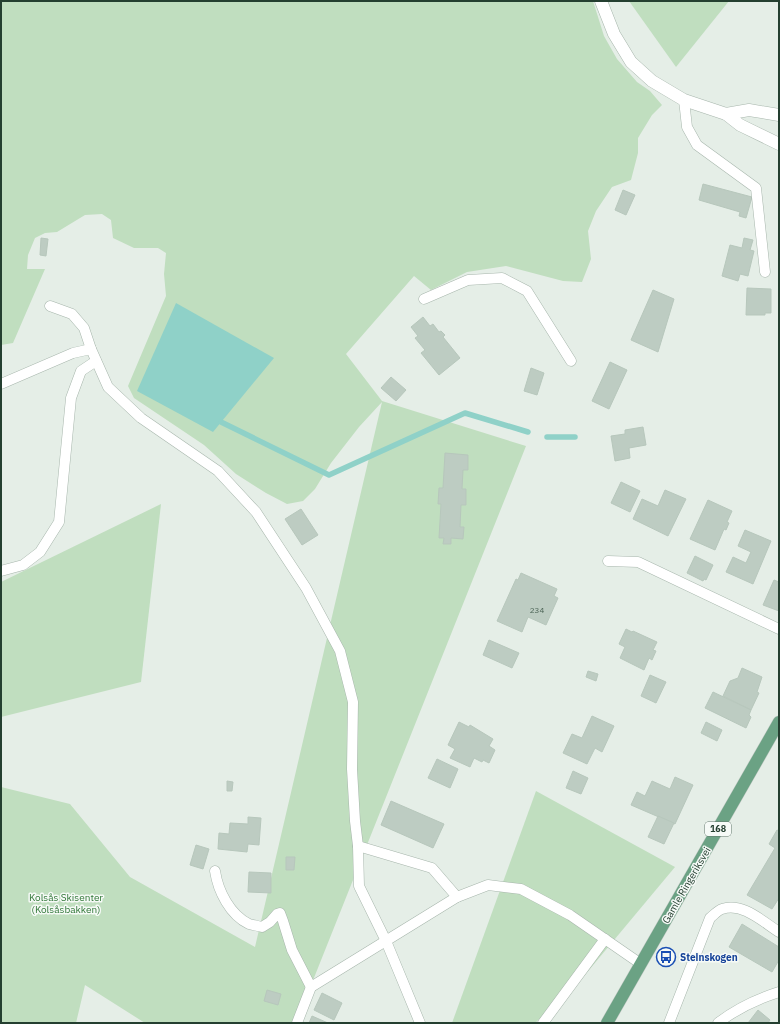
<svg xmlns="http://www.w3.org/2000/svg" width="780" height="1024" viewBox="0 0 780 1024" font-family="'IBM Plex Sans',sans-serif">
  <style>
    .green { fill: #c0debf }
    .water { fill: #8fd1c8 }
    .lines { fill: none; stroke-linecap: round; stroke-linejoin: round }
    .stream { stroke: #8fd1c8; stroke-width: 5.5 }
    .building { fill: #bdccc2; stroke: #b7c7bc }
    .lane-casing { stroke: #a7b6ac; stroke-width: 11 }
    .street-casing { stroke: #a7b6ac; stroke-width: 13 }
    .primary-casing { stroke: #c2c9c5; stroke-width: 13 }
    .lane { stroke: #fff; stroke-width: 10 }
    .street { stroke: #fff; stroke-width: 12 }
    .primary { stroke: #6ba284; stroke-width: 12 }
    .labels { text-anchor: middle; stroke-width: 3; stroke-linejoin: round; paint-order: stroke }
    .number-label { font-size: 8px; fill: #4a6254 }
    .shield { fill: #f6faf7; stroke: #63776c; stroke-width: 1 }
    .shield-label { font-size: 9px; font-weight: bold; fill: #243f30 }
    .street-label { font-size: 10px; fill: #243f30; stroke: #f6faf7 }
    .park-label { font-size: 10px; fill: #2f7636; stroke: #f6faf7 }
    .transit-label { font-size: 10px; font-weight: bold; fill: #164399; stroke: #f6faf7; text-anchor: start }
  </style>
  <rect width="100%" height="100%" fill="#e5eee7"/>
  <g class="green">
    <polygon points="1,1 593,1 604,36 617,59 637,82 650,91 662,105 652,115 638,138 638,153 631,180 612,187 596,211 588,231 591,259 582,282 563,281 506,266 467,272 431,290 414,276 346,354 382,401 526,446 296,1023 145,1023 85,985 76,1023 1,1023 1,787 70,804 130,877 255,947 382,402 359,427 331,463 315,489 303,501 287,504 266,493 236,474 204,445 134,398 128,386 166,296 164,274 166,253 158,248 134,248 113,238 111,220 102,214 85,215 57,232 45,233 35,238 28,255 27,269 45,269 13,343 1,345"/>
    <polygon points="629,1 729,1 676,67"/>
    <polygon points="161,504 141,682 1,717 1,582"/>
    <polygon points="536,791 675,867 574,988 535,1023 452,1023"/>
  </g>
  <polygon class="water" points="176,303 274,358 213,432 137,391"/>
  <g class="lines">
    <g class="stream">
      <polyline points="221,422 329,475 465,413 528,432"/>
      <polyline points="547,437 575,437"/>
    </g>
  </g>
  <g class="building">
    <polygon points="703,184 752,197 746,218 739,216 740,212 699,200"/>
    <polygon points="623,190 635,195 626,215 615,210"/>
    <polygon points="41,238 48,239 46,256 40,255"/>
    <polygon points="744,238 753,240 750,250 754,251 748,276 740,274 738,281 722,276 730,245 742,248"/>
    <polygon points="747,288 771,289 771,313 765,313 765,315 746,315"/>
    <polygon points="653,290 674,299 658,352 631,340"/>
    <polygon points="423,317 430,326 433,324 439,332 441,331 445,335 443,337 460,358 439,375 421,353 425,350 415,338 418,336 411,327"/>
    <polygon points="610,362 627,370 609,409 592,401"/>
    <polygon points="531,368 544,373 537,395 524,391"/>
    <polygon points="391,377 406,390 396,401 381,388"/>
    <polygon points="643,427 646,445 629,448 630,458 615,461 611,436 625,434 625,430"/>
    <polygon points="445,453 468,455 468,470 463,470 462,489 466,489 466,505 461,505 460,527 464,527 463,539 451,538 451,544 443,544 444,538 439,538 441,504 438,504 439,488 443,488"/>
    <polygon points="621,482 640,491 630,512 611,503"/>
    <polygon points="665,490 686,499 668,536 633,519 642,499 658,506"/>
    <polygon points="708,500 732,511 727,522 729,523 726,530 724,529 715,550 690,539"/>
    <polygon points="301,509 318,535 302,545 285,519"/>
    <polygon points="745,530 771,541 753,584 726,572 733,557 746,563 751,552 738,546"/>
    <polygon points="695,556 713,565 706,580 704,579 703,581 687,573"/>
    <polygon points="521,573 557,589 554,596 558,598 546,625 528,617 522,632 497,621 516,579 518,580"/>
    <polygon points="774,580 779,582 779,611 763,605"/>
    <polygon points="626,629 632,632 633,631 657,642 653,650 656,651 652,660 649,658 644,670 620,658 625,647 619,644"/>
    <polygon points="489,640 519,653 512,668 483,655"/>
    <polygon points="742,668 762,677 757,692 759,693 751,710 723,696 730,681 738,678"/>
    <polygon points="588,671 598,674 596,681 586,677"/>
    <polygon points="650,675 666,682 656,703 641,696"/>
    <polygon points="713,692 751,710 749,715 751,717 746,728 705,708"/>
    <polygon points="592,716 614,726 602,752 595,748 587,764 563,753 572,734 582,738"/>
    <polygon points="459,722 469,727 470,725 493,739 489,746 495,750 489,763 483,760 482,762 474,758 470,767 450,758 455,749 448,745"/>
    <polygon points="706,722 722,730 717,741 701,733"/>
    <polygon points="437,759 458,769 450,788 428,778"/>
    <polygon points="573,771 588,778 581,794 566,788"/>
    <polygon points="675,777 693,785 675,824 631,805 637,792 645,796 652,781 670,789"/>
    <polygon points="227,781 233,782 232,791 227,791"/>
    <polygon points="391,801 444,824 433,848 381,825"/>
    <polygon points="658,816 674,823 664,844 648,837"/>
    <polygon points="248,817 261,818 259,845 248,844 247,852 218,849 219,833 229,834 230,823 248,824"/>
    <polygon points="777,830 779,831 779,898 772,909 747,895 775,848 769,844"/>
    <polygon points="196,845 209,849 203,869 190,865"/>
    <polygon points="286,857 295,857 294,870 286,870"/>
    <polygon points="249,872 271,873 271,893 248,892"/>
    <polygon points="742,924 779,947 779,960 772,972 729,947"/>
    <polygon points="267,990 281,994 278,1005 264,1001"/>
    <polygon points="322,993 342,1003 334,1020 314,1010"/>
    <polygon points="758,1010 770,1020 768,1023 748,1023"/>
    <polygon points="312,1016 328,1023 309,1023"/>
  </g>
  <g class="lines">
    <defs>
      <g id="lane">
        <polyline points="684,100 687,127 697,145 756,188 765,272"/>
        <polyline points="424,299 468,280 502,278 527,291 571,361"/>
        <polyline points="50,306 72,314 84,328 91,349 108,387 141,418 218,471 256,512 306,588 340,651 353,702 352,769 355,821 358,846 359,886 386,941 420,1023"/>
        <polyline points="1,384 73,353 91,349"/>
        <polyline points="608,561 638,562 779,629"/>
        <polyline points="1,571 23,565 40,552 59,522 71,398 81,371 96,361"/>
        <polyline points="358,846 432,868 457,897"/>
        <path d="M215,871C218,891 230,915 249,924C253,925 258,926 262,927L270,922L277,914L280,913L283,921L292,950L311,987"/>
        <polyline points="297,1023 311,987 457,897 488,885 521,889 570,915 641,964"/>
        <polyline points="543,1023 605,939"/>
        <path d="M669,1023L710,918C714,915 718,910 722,909C743,902 763,922 779,932"/>
        <path d="M718,1023C736,1009 757,999 779,992"/>
      </g>
      <g id="street">
        <polyline points="601,1 614,34 631,62 652,81 684,100 726,114 740,125 779,144"/>
        <polyline points="726,114 749,110 779,115"/>
      </g>
      <polyline id="primary" points="607,1023 779,722"/>
    </defs>
    <use href="#lane" class="lane-casing"/>
    <use href="#street" class="street-casing"/>
    <use href="#primary" class="primary-casing"/>
    <use href="#lane" class="lane"/>
    <use href="#street" class="street"/>
    <use href="#primary" class="primary"/>
  </g>
  <defs>
    <symbol id="bus-ring" viewBox="-11 -11 22 22"><circle r="9.5" fill="#f6faf7" stroke="#1a4fb4" stroke-width="1.5"/><path d="M-5-6H5V4H4V6H2V4H-2V6H-4V4H-5ZM-3.5-4V0h7V-4ZM-3.5 1.2v1.5H-2V1.2ZM2 1.2v1.5H3.5V1.2Z" fill="#1a4fb4"/></symbol>
  </defs>
  <g fill-rule="evenodd">
    <use href="#bus-ring" x="655" y="946" width="22" height="22"/>
  </g>
  <g class="labels">
    <g class="number-label">
      <text x="537" y="613">234</text>
    </g>
    <rect class="shield" x="705" y="822" width="26" height="14" rx="3"/>
    <g class="shield-label">
      <text x="718" y="832">168</text>
    </g>
    <g class="street-label">
      <text transform="translate(686 885) rotate(-60)" y="4">Gamle Ringeriksvei</text>
    </g>
    <g class="park-label">
      <text x="66" y="901">Kolsås Skisenter<tspan x="66" dy="12">(Kolsåsbakken)</tspan></text>
    </g>
    <g class="transit-label">
      <text x="680" y="961">Steinskogen</text>
    </g>
  </g>
  <rect width="780" height="1024" fill="none" stroke="#243f30" stroke-width="4"/>
</svg>
